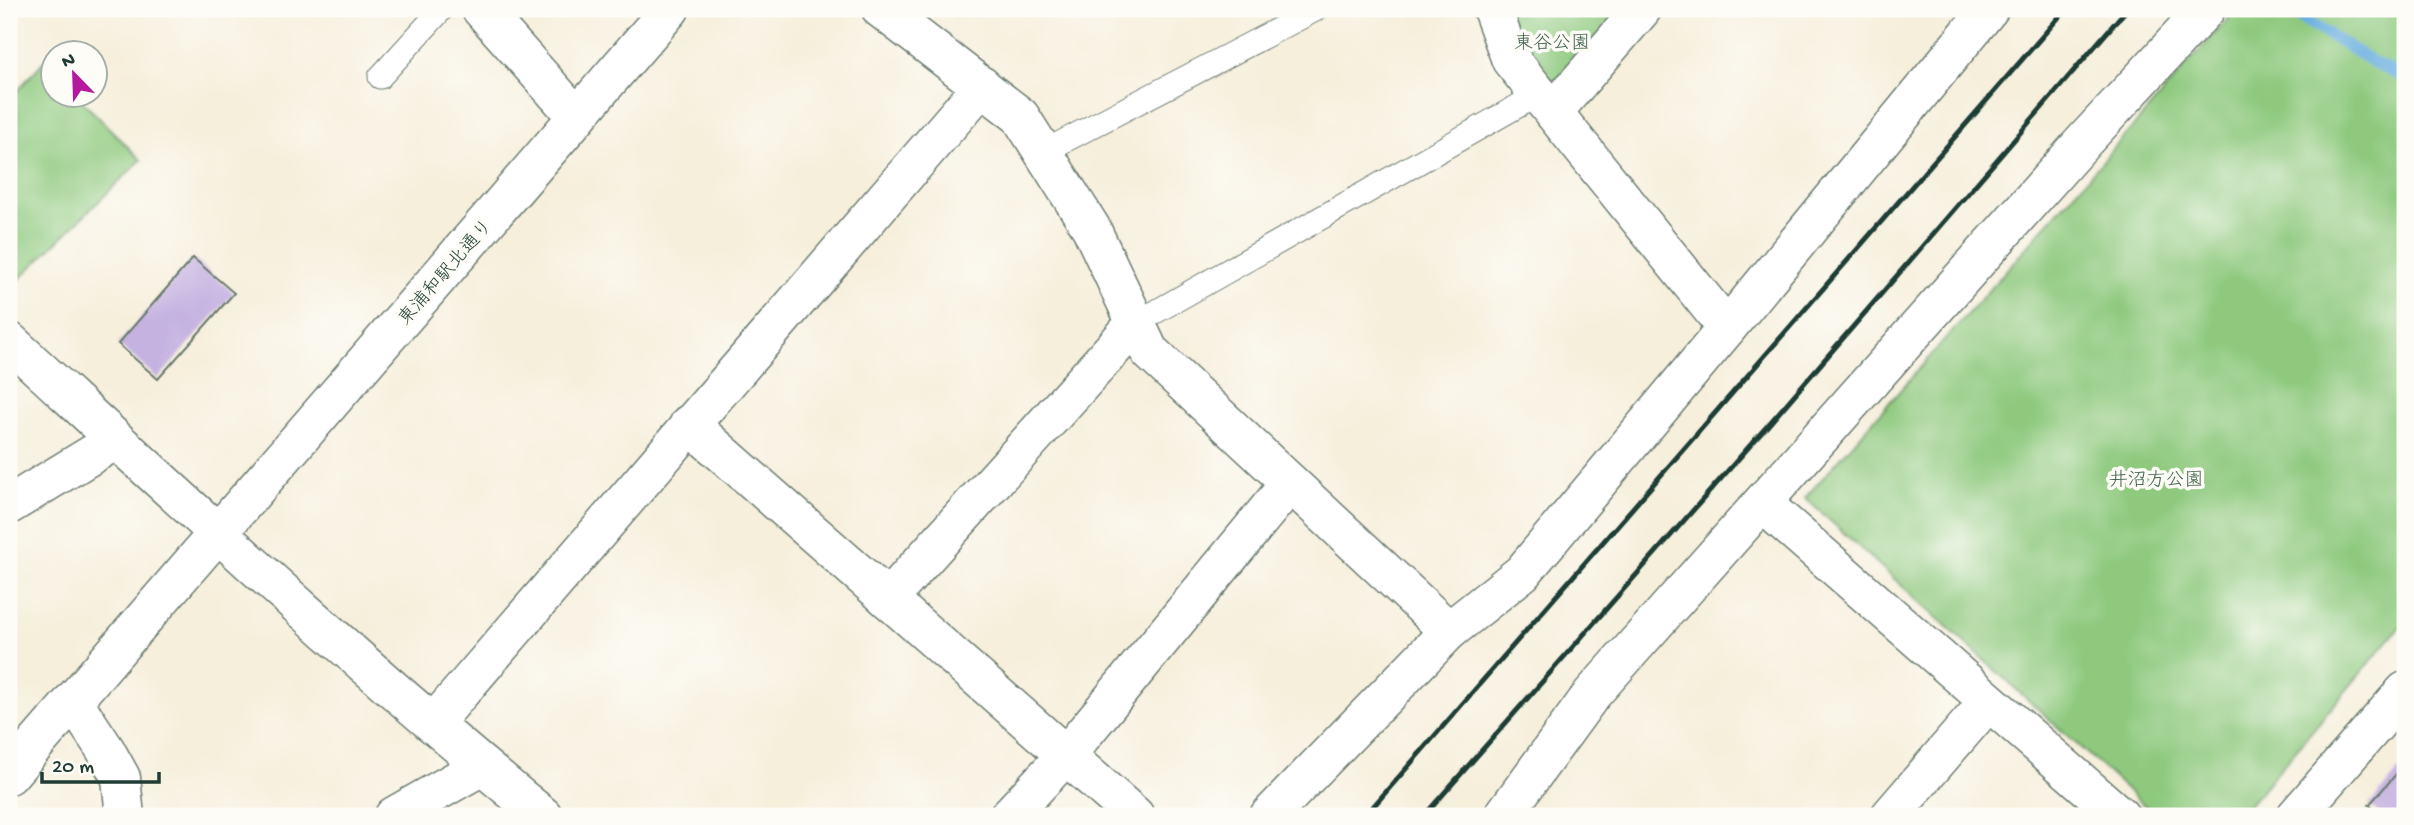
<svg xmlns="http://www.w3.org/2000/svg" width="2414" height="825" viewBox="0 0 2414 825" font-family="'Gochi Hand','Klee One',sans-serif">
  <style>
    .green { fill: #8ec97e; stroke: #568359; stroke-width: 2 }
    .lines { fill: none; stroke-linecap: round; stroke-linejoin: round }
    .stream { stroke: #68aedf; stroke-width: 12 }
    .building { fill: #c5b2e1 }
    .lane-casing { stroke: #6a7b6f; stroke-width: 25 }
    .street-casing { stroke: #6a7b6f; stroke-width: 41 }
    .secondary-casing { stroke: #6a7b6f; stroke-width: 41 }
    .lane { stroke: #fff; stroke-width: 23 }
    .street { stroke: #fff; stroke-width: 38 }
    .secondary { stroke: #fff; stroke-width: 38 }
    .rail { stroke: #1f3d34; stroke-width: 5 }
    .labels { text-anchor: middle; stroke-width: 7; stroke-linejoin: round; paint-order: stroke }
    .park-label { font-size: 19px; fill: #3b6046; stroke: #fdfcf7 }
    .street-label { font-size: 19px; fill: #1f3d34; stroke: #fdfcf7 }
  </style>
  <rect width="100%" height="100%" fill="#fdfcf7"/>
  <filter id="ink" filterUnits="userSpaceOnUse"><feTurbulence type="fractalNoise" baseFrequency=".0143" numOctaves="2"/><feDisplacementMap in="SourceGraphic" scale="14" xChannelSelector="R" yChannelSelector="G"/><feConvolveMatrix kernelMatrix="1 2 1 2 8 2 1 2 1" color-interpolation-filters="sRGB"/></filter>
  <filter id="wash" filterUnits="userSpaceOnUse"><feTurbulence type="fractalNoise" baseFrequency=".00686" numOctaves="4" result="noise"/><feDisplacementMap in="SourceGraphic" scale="28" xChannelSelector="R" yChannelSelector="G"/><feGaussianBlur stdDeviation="1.57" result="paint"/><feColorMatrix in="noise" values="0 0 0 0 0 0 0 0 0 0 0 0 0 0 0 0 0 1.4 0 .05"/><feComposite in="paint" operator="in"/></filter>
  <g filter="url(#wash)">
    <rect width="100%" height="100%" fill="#f6efdc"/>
    <g class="green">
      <polygon points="1504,9 1623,9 1562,80 1542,79"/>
      <polygon points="2237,9 2405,9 2405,621 2240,816 2156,816 1805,498"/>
      <polygon points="43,62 52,71 52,94 76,95 141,160 9,289 9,100"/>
    </g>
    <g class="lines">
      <polyline class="stream" points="2287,9 2376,64 2405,78"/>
    </g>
    <g id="blocks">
      <g class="building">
        <polygon points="193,258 234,293 158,379 118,344"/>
        <polygon points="2405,764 2405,816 2382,816 2369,805"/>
      </g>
    </g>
  </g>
  <g filter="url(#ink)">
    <use href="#blocks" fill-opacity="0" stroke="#6a7b6f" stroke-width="2"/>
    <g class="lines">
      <defs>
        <g id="lane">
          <polyline points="380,77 442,9"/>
          <polyline points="1043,152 1317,9"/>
          <polyline points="1136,323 1539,94"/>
        </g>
        <g id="street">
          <polyline points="481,9 577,117"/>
          <polyline points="881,9 1020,116 1091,228 1149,351 1449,631"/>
          <polyline points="1492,9 1511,60 1727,328"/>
          <polyline points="1553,112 1642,9"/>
          <path d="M9,341C184,502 358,665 543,816"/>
          <polyline points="689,424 1135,816"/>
          <polyline points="1762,503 2120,816"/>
          <polyline points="9,505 116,440"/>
          <polyline points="888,599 1136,323"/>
          <polyline points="73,701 105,749 121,778 125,816"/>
          <polyline points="433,724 982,86"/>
          <polyline points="394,816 482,766"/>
          <polyline points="1009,816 1067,754 1290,483"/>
          <polyline points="1269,816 1449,631 1522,573 1727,328 1989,9"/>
          <polyline points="1503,816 1592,694 2083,142 2206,9"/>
          <polyline points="1890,816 1988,702"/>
        </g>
        <g id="secondary">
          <polyline points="9,775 670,9"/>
          <polyline points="2296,816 2405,691"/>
        </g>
      </defs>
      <use href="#lane" class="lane-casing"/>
      <use href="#street" class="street-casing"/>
      <use href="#secondary" class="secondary-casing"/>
      <use href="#lane" class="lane"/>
      <use href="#street" class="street"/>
      <use href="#secondary" class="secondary"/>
      <g class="rail">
        <polyline points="1365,816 2066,9"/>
        <polyline points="1424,816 1769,424 2127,9"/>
      </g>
    </g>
  </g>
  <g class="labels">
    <g class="park-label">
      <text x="1552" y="48">東谷公園</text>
      <text x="2156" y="485">井沼方公園</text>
    </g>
    <g class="street-label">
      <text transform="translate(444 271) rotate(-49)" y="7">東浦和駅北通り</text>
    </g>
  </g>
  <rect width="2414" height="825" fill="none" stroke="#fdfcf7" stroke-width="35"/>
  <g transform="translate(74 74) rotate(337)"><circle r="33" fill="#fdfcf7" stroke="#a4b0a9" stroke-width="2"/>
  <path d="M0-5L12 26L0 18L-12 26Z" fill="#b5179e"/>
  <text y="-10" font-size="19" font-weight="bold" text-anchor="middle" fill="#1f3d34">N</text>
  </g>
  <path d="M42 772v10h117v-10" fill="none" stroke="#1f3d34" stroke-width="3.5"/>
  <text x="52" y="772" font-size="21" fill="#1f3d34" stroke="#fdfcf7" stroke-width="5" paint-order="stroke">20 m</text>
</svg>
